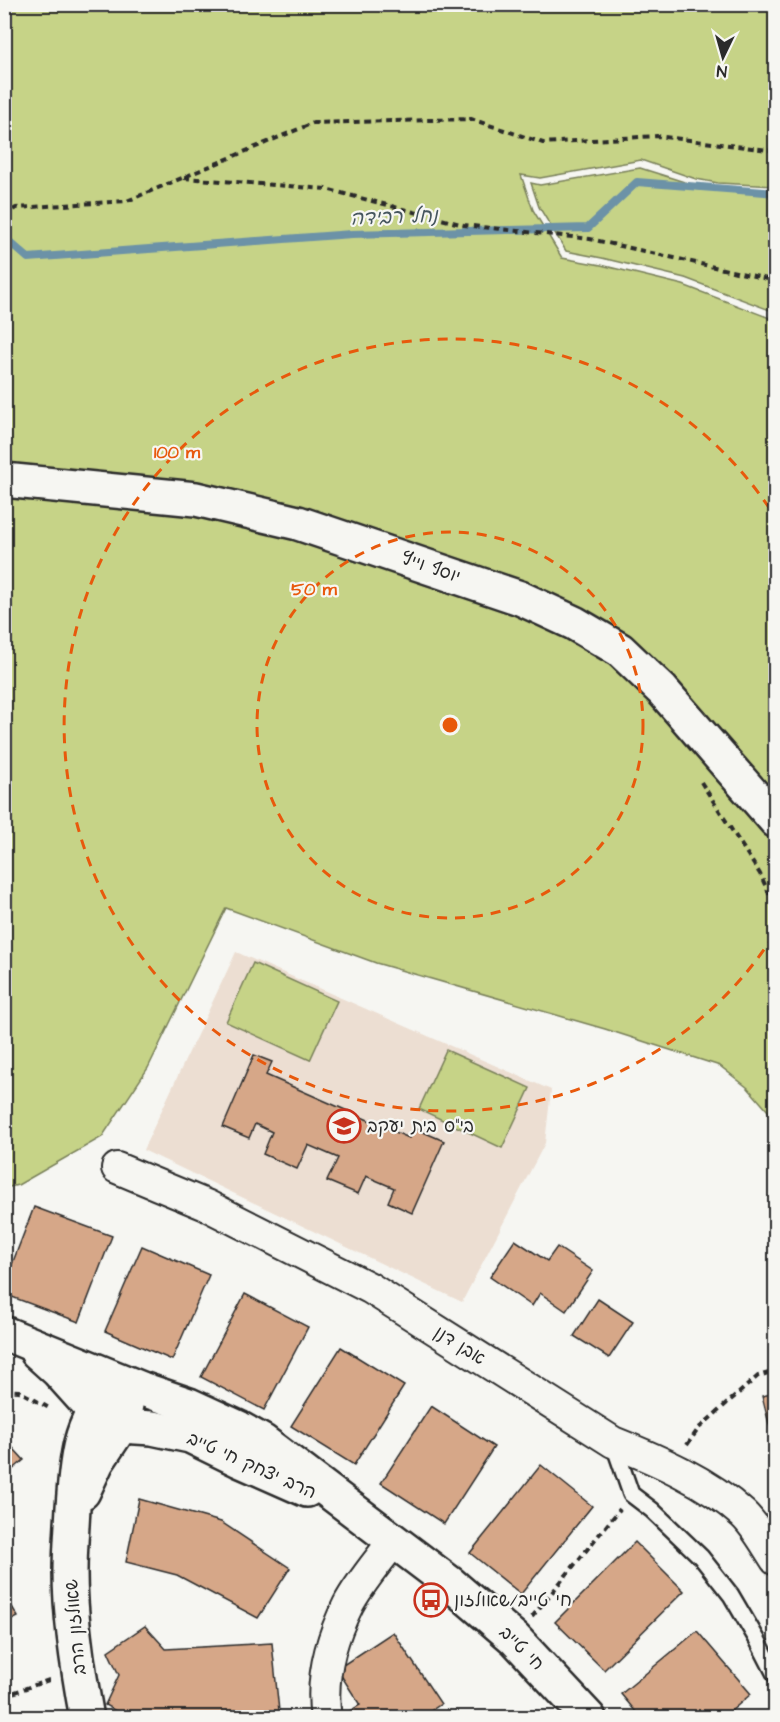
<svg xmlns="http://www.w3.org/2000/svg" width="780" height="1722" viewBox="0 0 780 1722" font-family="'Architects Daughter','Playpen Sans Hebrew',sans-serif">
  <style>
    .built { fill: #ecded2 }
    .green { fill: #c6d387; stroke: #787f59; stroke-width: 1.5 }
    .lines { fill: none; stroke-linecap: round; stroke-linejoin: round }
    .stream { stroke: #6c92a7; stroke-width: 8 }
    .building { fill: #d6a788; stroke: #2b2b2b; stroke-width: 1.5 }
    .lane-casing { stroke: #2b2b2b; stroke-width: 20 }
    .street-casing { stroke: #2b2b2b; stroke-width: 34 }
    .secondary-casing { stroke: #2b2b2b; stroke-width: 38 }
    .path { stroke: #2b2b2b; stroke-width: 4; stroke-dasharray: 6 4.5; stroke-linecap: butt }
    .lane { stroke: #f6f6f2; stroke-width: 15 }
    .street { stroke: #f6f6f2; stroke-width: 30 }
    .secondary { stroke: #f6f6f2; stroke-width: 33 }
    .ring { fill: none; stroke: #e8590c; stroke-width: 3; stroke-dasharray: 10 8 }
    .labels { text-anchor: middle; stroke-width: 4.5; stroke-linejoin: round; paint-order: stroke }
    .street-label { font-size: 18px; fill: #2b2b2b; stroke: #f6f6f2 }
    .poi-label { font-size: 18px; fill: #2b2b2b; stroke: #f6f6f2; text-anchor: start }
    .water-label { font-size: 20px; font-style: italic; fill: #46565e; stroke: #f6f6f2 }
    .centre { fill: #e8590c; stroke: #f6f6f2; stroke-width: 3 }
    .ring-label { font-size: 18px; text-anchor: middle; font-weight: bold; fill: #e8590c; stroke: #f6f6f2; stroke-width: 4.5; stroke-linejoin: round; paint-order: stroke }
  </style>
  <rect width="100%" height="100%" fill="#f6f6f2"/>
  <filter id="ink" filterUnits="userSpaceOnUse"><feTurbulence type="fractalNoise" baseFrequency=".0167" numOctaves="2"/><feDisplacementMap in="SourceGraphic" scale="12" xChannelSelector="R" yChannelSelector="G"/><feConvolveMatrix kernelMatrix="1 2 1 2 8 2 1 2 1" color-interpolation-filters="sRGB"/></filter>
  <g filter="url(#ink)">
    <polygon class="built" points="236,952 551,1090 545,1143 462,1302 143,1150"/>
    <g class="green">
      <polygon points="5,5 775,5 775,186 718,183 696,179 641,160 540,178 521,175 533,210 562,258 601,265 683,285 775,320 775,1119 748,1088 720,1066 605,1029 376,963 226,908 148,1068 102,1137 18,1185 5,1188"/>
      <polygon points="640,168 694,185 716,189 775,193 775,312 685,278 602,258 566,251 539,207 531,183 540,185"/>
      <polygon points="253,963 337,1001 310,1060 226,1022"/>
      <polygon points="446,1050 530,1088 502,1148 419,1109"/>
    </g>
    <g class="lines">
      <polyline class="stream" points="4,237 28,258 352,234 588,228 637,182 776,193"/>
    </g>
    <g class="building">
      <polygon points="254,1055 272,1062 266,1075 409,1138 414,1128 444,1141 412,1213 388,1202 394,1188 366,1176 358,1194 327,1181 338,1158 308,1145 297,1169 263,1154 272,1132 255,1124 249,1138 223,1127"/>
      <polygon points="34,1207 112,1236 79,1322 4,1294 4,1285"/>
      <polygon points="515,1240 547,1261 557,1247 593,1271 566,1311 540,1293 532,1306 490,1277"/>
      <polygon points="142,1246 209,1275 172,1360 105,1331"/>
      <polygon points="245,1294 308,1327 264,1410 201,1377"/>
      <polygon points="598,1299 633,1322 609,1358 574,1336"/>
      <polygon points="341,1347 404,1386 354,1465 291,1426"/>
      <polygon points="776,1393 776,1443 774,1444 762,1396"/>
      <polygon points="431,1406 494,1447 444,1524 381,1483"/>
      <polygon points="4,1438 24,1460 4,1477"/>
      <polygon points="541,1465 592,1506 521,1594 470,1553"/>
      <polygon points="139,1499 221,1522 290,1568 258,1618 177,1575 126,1562"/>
      <polygon points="635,1542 684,1591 604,1670 555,1622"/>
      <polygon points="4,1549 13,1564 4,1569"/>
      <polygon points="4,1593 18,1617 4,1624"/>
      <polygon points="145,1626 166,1649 272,1643 279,1711 163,1718 128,1718 105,1705 119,1675 108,1651"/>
      <polygon points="697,1631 751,1694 723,1718 641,1718 621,1694"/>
      <polygon points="393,1632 441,1704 420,1718 352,1718 348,1712 360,1705 337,1669"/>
    </g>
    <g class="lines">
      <defs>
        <polyline id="lane" points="613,1442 631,1494 652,1510 701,1557 731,1595 758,1641 776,1676"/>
        <g id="street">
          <path d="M117,1168L206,1205L370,1288L613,1442C658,1460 707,1481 743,1514C756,1526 766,1545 776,1560"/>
          <path d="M326,1718C320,1679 331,1639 348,1605C360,1582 379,1561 394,1540"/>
        </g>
        <g id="secondary">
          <polyline points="4,480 196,499 298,523 520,598 574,623 620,650 662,690 776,821"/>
          <polyline points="4,1333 142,1389 189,1405 239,1428 262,1441 451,1584 515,1639 589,1718"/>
          <polyline points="37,1352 58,1371 94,1411 102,1417 121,1426 152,1428 190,1436 239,1460 307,1490"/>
          <polyline points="83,1492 97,1462 121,1426 126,1405"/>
          <path d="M87,1718C78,1670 70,1620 70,1572C70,1550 72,1529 73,1507C76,1469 77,1424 107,1396"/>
        </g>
      </defs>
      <use href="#lane" class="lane-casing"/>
      <use href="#street" class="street-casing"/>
      <use href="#secondary" class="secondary-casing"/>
      <g class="path">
        <polyline points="184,178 326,189 464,225 590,239 776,281"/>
        <polyline points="4,215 16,208 127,201 313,123 471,119 543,143 657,136 776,151"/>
        <polyline points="701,782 760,874 776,908"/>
        <polyline points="4,1390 19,1391 51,1409"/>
        <polyline points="687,1445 699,1428 758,1376 776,1371"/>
        <polyline points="532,1617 620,1509"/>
        <polyline points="4,1696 52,1679"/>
      </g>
      <use href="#lane" class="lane"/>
      <use href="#street" class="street"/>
      <use href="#secondary" class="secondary"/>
    </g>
  </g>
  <g class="ring">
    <circle cx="450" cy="725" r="193"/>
    <path d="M774 935A386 386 0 1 1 774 515"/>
  </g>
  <defs>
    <symbol id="school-ring" viewBox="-11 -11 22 22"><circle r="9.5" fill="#f6f6f2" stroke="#c8321e" stroke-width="1.5"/><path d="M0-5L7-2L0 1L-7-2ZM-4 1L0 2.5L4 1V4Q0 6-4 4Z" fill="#c8321e"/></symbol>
    <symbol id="bus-ring" viewBox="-11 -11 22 22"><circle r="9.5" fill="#f6f6f2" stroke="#c8321e" stroke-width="1.5"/><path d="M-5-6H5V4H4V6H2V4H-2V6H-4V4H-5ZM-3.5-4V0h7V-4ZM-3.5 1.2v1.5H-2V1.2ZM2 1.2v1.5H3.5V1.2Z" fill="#c8321e"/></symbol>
  </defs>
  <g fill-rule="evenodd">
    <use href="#school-ring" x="325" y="1107" width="38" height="38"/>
    <use href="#bus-ring" x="412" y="1581" width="38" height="38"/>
  </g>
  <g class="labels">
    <g class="street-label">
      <text transform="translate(431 567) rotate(19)" y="6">יוסף וייץ</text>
      <text transform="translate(460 1345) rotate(32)" y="6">אבן דנן</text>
      <text transform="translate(252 1465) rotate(24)" y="6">הרב יצחק חי טייב</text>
      <text transform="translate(75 1627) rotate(-95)" y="6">שאולזון הרב</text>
      <text transform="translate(522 1648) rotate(45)" y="6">חי טייב</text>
    </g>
    <g class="poi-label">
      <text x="367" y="1132">בי"ס בית יעקב</text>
      <text x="454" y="1606">חי טייב/שאולזון</text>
    </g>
    <g class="water-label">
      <text transform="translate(394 216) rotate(-2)" y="7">נחל רבידה</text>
    </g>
  </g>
  <circle cx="450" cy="725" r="9" class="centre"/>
  <g class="ring-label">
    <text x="177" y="458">100 m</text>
    <text x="314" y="595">50 m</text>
  </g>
  <rect width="780" height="1722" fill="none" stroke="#f6f6f2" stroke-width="24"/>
  <rect x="12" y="12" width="756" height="1698" fill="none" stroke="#2b2b2b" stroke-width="2" filter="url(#ink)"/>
  <g transform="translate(723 57) rotate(185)" stroke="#f6f6f2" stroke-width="4.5" paint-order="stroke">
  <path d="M0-4.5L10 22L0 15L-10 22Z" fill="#2b2b2b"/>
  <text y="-9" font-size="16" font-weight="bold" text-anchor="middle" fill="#2b2b2b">N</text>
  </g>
</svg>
